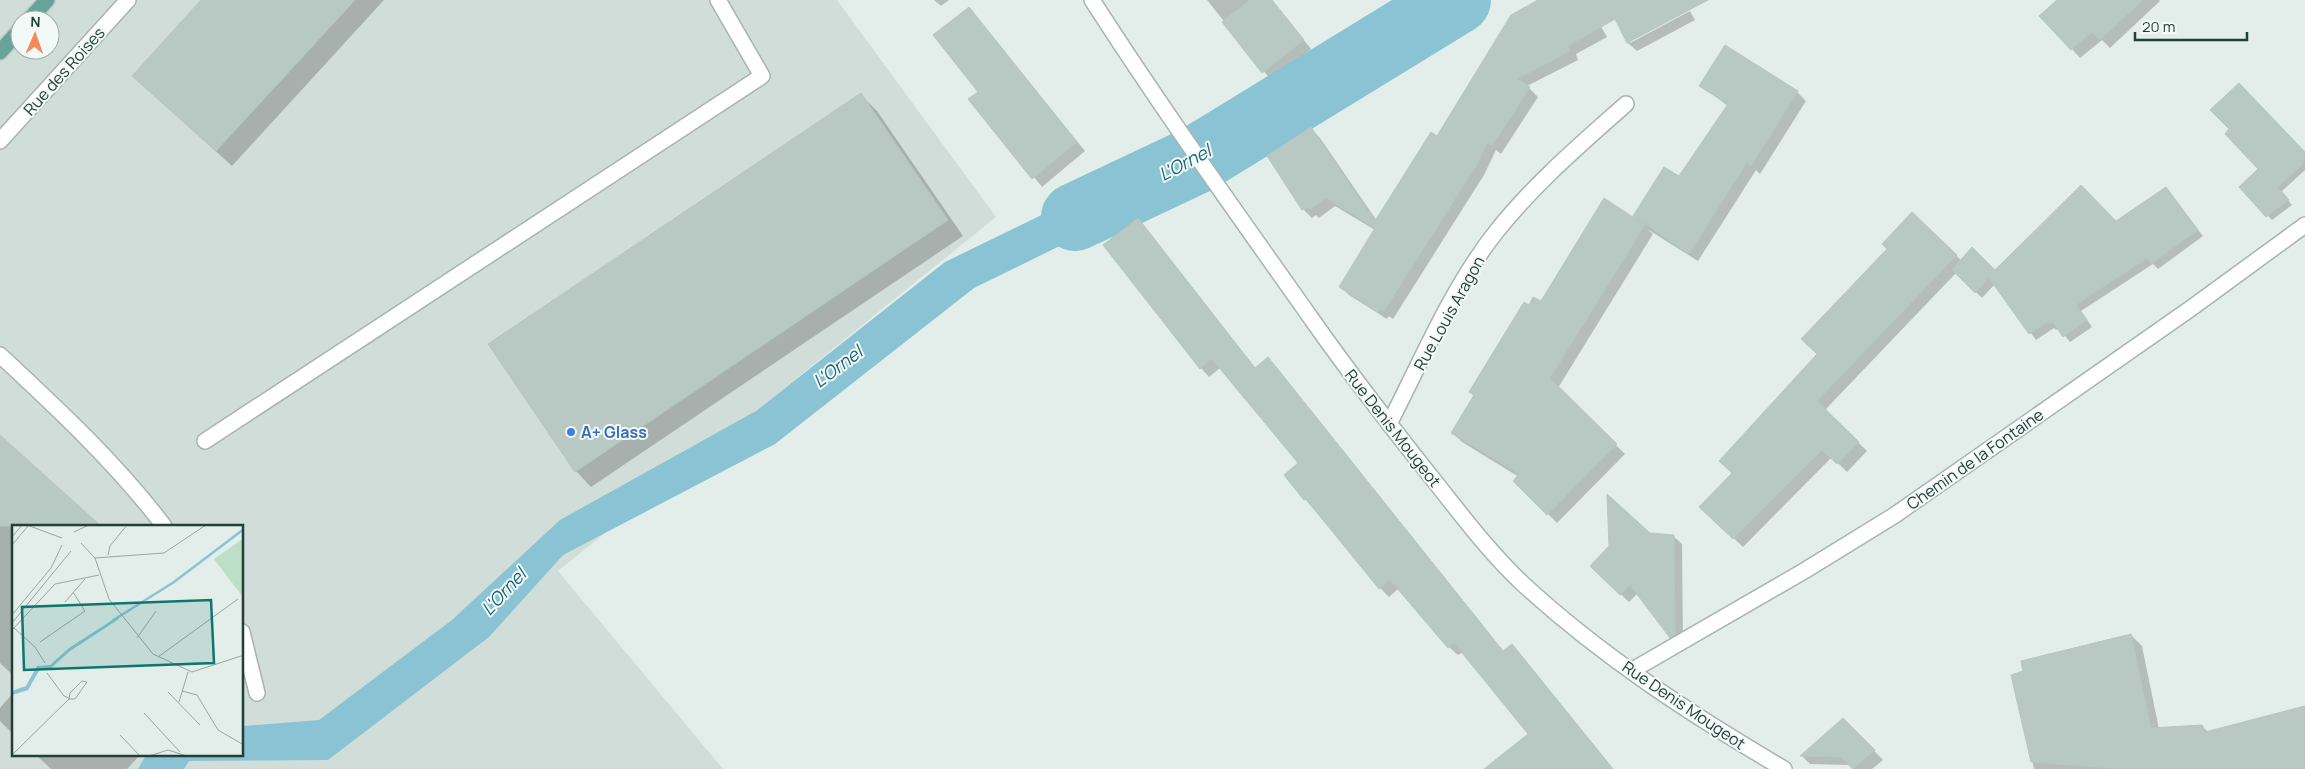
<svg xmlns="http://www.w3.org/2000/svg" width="2305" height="769" viewBox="0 0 2305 769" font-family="Manrope,sans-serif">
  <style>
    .built { fill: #d1ddd8; fill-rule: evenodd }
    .water { fill: #89c3d4 }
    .shadow { fill: #0003 }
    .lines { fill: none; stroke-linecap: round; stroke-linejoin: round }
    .river { stroke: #89c3d4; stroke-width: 68 }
    .building { fill: #b8c8c2; stroke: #b5c7c1 }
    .service-casing { stroke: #a5b5b1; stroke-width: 18 }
    .minor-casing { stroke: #a5b5b1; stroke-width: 18 }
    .tertiary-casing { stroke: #a5b5b1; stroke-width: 18 }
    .primary-casing { stroke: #c1c9c8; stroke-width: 18 }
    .service { stroke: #fff; stroke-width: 15 }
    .minor { stroke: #fff; stroke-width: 15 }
    .tertiary { stroke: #fff; stroke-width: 15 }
    .primary { stroke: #66a498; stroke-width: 15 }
    .shop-dot { fill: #3f7fe0; stroke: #f3f9f7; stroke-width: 2 }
    .labels { text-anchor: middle; stroke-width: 4; stroke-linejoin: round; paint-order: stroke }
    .street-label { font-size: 16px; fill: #223f39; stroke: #f3f9f7 }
    .shop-label { font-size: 16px; font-weight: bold; fill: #366cbe; stroke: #f3f9f7; text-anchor: start }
    .water-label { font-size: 18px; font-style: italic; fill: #1a667d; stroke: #f3f9f7 }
    .inset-river { fill: none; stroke: #89c3d4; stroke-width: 2.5 }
    .inset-road { fill: none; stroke: #96a7a3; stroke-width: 1 }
    .view { fill: #0f766e; fill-opacity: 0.15; stroke: #0f766e; stroke-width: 2.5 }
    .inset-edge { fill: none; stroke: #223f39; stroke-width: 2.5 }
  </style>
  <rect width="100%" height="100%" fill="#e3ede9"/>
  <path class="built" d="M0,0H837L996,217L558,571L723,769H0ZM20,20H50V50H20ZM14,526H242V755H14Z"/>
  <polygon class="water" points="1146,164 1172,191 974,288 775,444 563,555 489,637 328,760 189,761 184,769 138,769 146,755 242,755 243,726 319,720 452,620 560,520 756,411 945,262"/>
  <g class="shadow">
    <polygon points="202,0 384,0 232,166 149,91"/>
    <polygon points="934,0 949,0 941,6"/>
    <polygon points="1207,0 1272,0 1311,49 1271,80"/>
    <polygon points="1541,0 1586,0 1607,37 1576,54 1578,60 1527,86 1538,97 1501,154 1496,150 1484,175 1393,319 1389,316 1387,319 1349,295 1340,286 1375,230 1335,206 1319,218 1316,215 1312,218 1303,209 1269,157 1311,129 1320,138 1377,221"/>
    <polygon points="1607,0 1685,0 1630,41 1630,43 1690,11 1695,20 1637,51 1628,43"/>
    <polygon points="2058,0 2159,0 2160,1 2110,48 2102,40 2080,58 2072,49"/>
    <polygon points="969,9 1085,151 1042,187 970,99 980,92"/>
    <polygon points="1701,86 1797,92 1806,101 1760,174 1756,170 1698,261 1647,229 1653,234 1558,388 1625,454 1557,523 1515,481 1519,477 1462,442 1453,433 1475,396 1470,392 1529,307 1541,303 1639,222 1634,216 1680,178 1728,106"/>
    <polygon points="861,95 877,111 963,236 591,487 576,471"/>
    <polygon points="2305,154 2305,170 2281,192 2292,205 2272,220 2240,187"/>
    <polygon points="2165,188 2203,236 2158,269 2153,264 2081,311 2092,327 2070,342 2059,328 2056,330 2054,328 2036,340 1995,284 1982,298 1956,273 1825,410 1867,451 1847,472 1832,457 1743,547 1701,507 1733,473 1819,355 1912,213 1962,261 1995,271 2116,222"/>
    <polygon points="1146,229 1256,369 1268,359 1277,368 1504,652 1512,645 1520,654 1613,769 1542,769 1530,734 1463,652 1458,655 1449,647 1399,588 1389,597 1380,588 1305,499 1300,463 1220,368 1209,377 1201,368 1104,245"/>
    <polygon points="0,437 99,526 14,526 14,676 0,663"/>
    <polygon points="1673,536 1682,544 1683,643 1679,645 1638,593 1629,602 1591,566"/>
    <polygon points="2131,635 2142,646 2159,729 2202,726 2208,732 2305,706 2305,769 2034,769 2012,676"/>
    <polygon points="14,692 14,735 0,721 0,708"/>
    <polygon points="1843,719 1883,760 1872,769 1853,769 1850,765 1810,764 1802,756"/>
    <polygon points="36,755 140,755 127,769 51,769"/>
  </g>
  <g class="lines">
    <polyline class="river" points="1075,217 1196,160 1457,0"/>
  </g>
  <g class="building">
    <polygon points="201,0 355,0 216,151 132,76"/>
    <polygon points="1250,0 1272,0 1304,40 1262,73 1222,22"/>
    <polygon points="1538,0 1708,0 1627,43 1615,19 1568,46 1570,51 1517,79 1530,87 1492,146 1487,143 1476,166 1384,311 1380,309 1378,312 1339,287 1375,228 1326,198 1309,210 1307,207 1302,210 1267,156 1311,127 1375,221 1431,132 1437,136 1511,15"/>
    <polygon points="2057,0 2143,0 2100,40 2092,32 2071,50 2039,16"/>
    <polygon points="969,7 1077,142 1032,179 968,99 978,92 933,35"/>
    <polygon points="1725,45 1798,91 1751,166 1747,162 1689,254 1633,216 1664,167 1679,176 1728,104 1699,86"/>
    <polygon points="2239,83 2305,152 2305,162 2278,187 2289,200 2266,217 2239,187 2258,169 2225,134 2229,129 2210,110"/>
    <polygon points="861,93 948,220 575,472 488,344"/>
    <polygon points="2081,185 2116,221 2166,187 2198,230 2151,264 2147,258 2076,305 2087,320 2063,337 2053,322 2049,324 2047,322 2029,334 1989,278 1975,293 1952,270 1972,247 1995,270"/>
    <polygon points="1604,198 1645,225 1550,378 1617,444 1547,515 1513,481 1519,474 1451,433 1474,395 1469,392 1524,302 1529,305 1533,297 1541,301"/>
    <polygon points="1912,212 1957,255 1817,401 1859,442 1837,464 1822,450 1733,539 1699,507 1732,473 1719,461 1817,354 1801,339 1887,249 1882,244"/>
    <polygon points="1138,218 1255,368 1268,357 1503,651 1512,644 1613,769 1484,769 1528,734 1454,643 1448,648 1390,580 1379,589 1306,499 1304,500 1284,475 1298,463 1212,359 1200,369 1103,245"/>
    <polygon points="0,435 101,526 0,526"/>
    <polygon points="1607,494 1650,533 1674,535 1675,635 1670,638 1630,585 1620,595 1590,566 1609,546"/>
    <polygon points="2131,634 2151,728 2202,725 2205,732 2305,706 2305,769 2120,769 2031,762 2011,675 2023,671 2021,661"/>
    <polygon points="1843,718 1875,750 1853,769 1840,757 1800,756"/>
  </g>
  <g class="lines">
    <defs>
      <g id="service">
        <path d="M0,355C58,409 116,463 164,526"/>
        <polyline points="205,441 762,76 718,0"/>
        <polyline points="242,632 257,693"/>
      </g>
      <g id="minor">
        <polyline points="0,141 128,0"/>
        <path d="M1389,424C1422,360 1451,289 1496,232C1534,184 1581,144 1626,104"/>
        <polyline points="1631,671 1804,571 1895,515 2190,309 2305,225"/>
      </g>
      <path id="tertiary" d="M1092,0C1162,109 1238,215 1313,321C1353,378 1396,433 1440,488C1466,521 1492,555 1523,584C1601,656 1692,715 1784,769"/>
      <g id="primary">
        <polyline points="29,20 47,0"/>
        <polyline points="0,52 20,30"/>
      </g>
    </defs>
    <use href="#service" class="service-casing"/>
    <use href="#minor" class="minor-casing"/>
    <use href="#tertiary" class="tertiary-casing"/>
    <use href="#primary" class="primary-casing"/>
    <use href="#service" class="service"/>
    <use href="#minor" class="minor"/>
    <use href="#tertiary" class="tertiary"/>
    <use href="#primary" class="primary"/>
  </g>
  <circle class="shop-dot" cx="571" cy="432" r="5"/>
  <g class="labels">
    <g class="street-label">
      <text transform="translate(64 71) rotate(-48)" y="6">Rue des Roises</text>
      <text transform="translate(1449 313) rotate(-61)" y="6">Rue Louis Aragon</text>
      <text transform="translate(1393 428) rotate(52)" y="6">Rue Denis Mougeot</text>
      <text transform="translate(1975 459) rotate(-35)" y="6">Chemin de la Fontaine</text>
      <text transform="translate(1684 705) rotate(34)" y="6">Rue Denis Mougeot</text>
    </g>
    <g class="shop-label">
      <text x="581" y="438">A+ Glass</text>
    </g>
    <g class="water-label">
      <text transform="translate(1185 163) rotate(-28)" y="6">L'Ornel</text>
      <text transform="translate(838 367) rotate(-37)" y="6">L'Ornel</text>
      <text transform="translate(504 592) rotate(-47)" y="6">L'Ornel</text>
    </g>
  </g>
  <g transform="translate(12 525)">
    <rect width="231" height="231" fill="#e3ede9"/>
    <path d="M229,15L232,18L231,72L202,34Z" fill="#bbdfc7"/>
    <path d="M105,92L107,94L58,126L39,143L28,144L16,165L0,170V166L14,161L25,141L38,140L57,123Z" fill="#89c3d4"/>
    <path class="inset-river" d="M100,96L162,57L232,4"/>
    <path class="inset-road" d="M15,0L50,13M62,7L77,0M0,12L10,0M69,18L83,33L97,74L141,129L180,147L232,130M0,20L16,1M96,30L98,21L115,0M83,33L152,28L194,0M53,77L73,54M0,90L39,43L50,20M0,98L59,26M2,103L23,122L33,138M0,105L43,59L87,50M125,113L144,86M28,117L73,86L61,67M146,132L226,74M35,148L52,171L57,173M170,166L185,170L206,205L232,220M156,167L188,200M167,177L176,147M132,188L168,227M108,210L128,231M0,230L57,174L58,168L70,156L75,157L63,174H57M137,231L156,225L175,231"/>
    <path class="view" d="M199,75L202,138L12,145L10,82Z"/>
    <rect width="231" height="231" class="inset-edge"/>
  </g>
  <g transform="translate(35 35) rotate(2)"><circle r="24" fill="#f3f9f7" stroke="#9fafab"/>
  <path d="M0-4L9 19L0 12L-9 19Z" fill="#f68958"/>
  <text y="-8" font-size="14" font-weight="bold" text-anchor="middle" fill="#223f39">N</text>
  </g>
  <path d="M2135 32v8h112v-8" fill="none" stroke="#223f39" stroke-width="2.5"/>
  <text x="2142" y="32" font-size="15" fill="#223f39" stroke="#f3f9f7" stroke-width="4" paint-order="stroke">20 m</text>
</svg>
